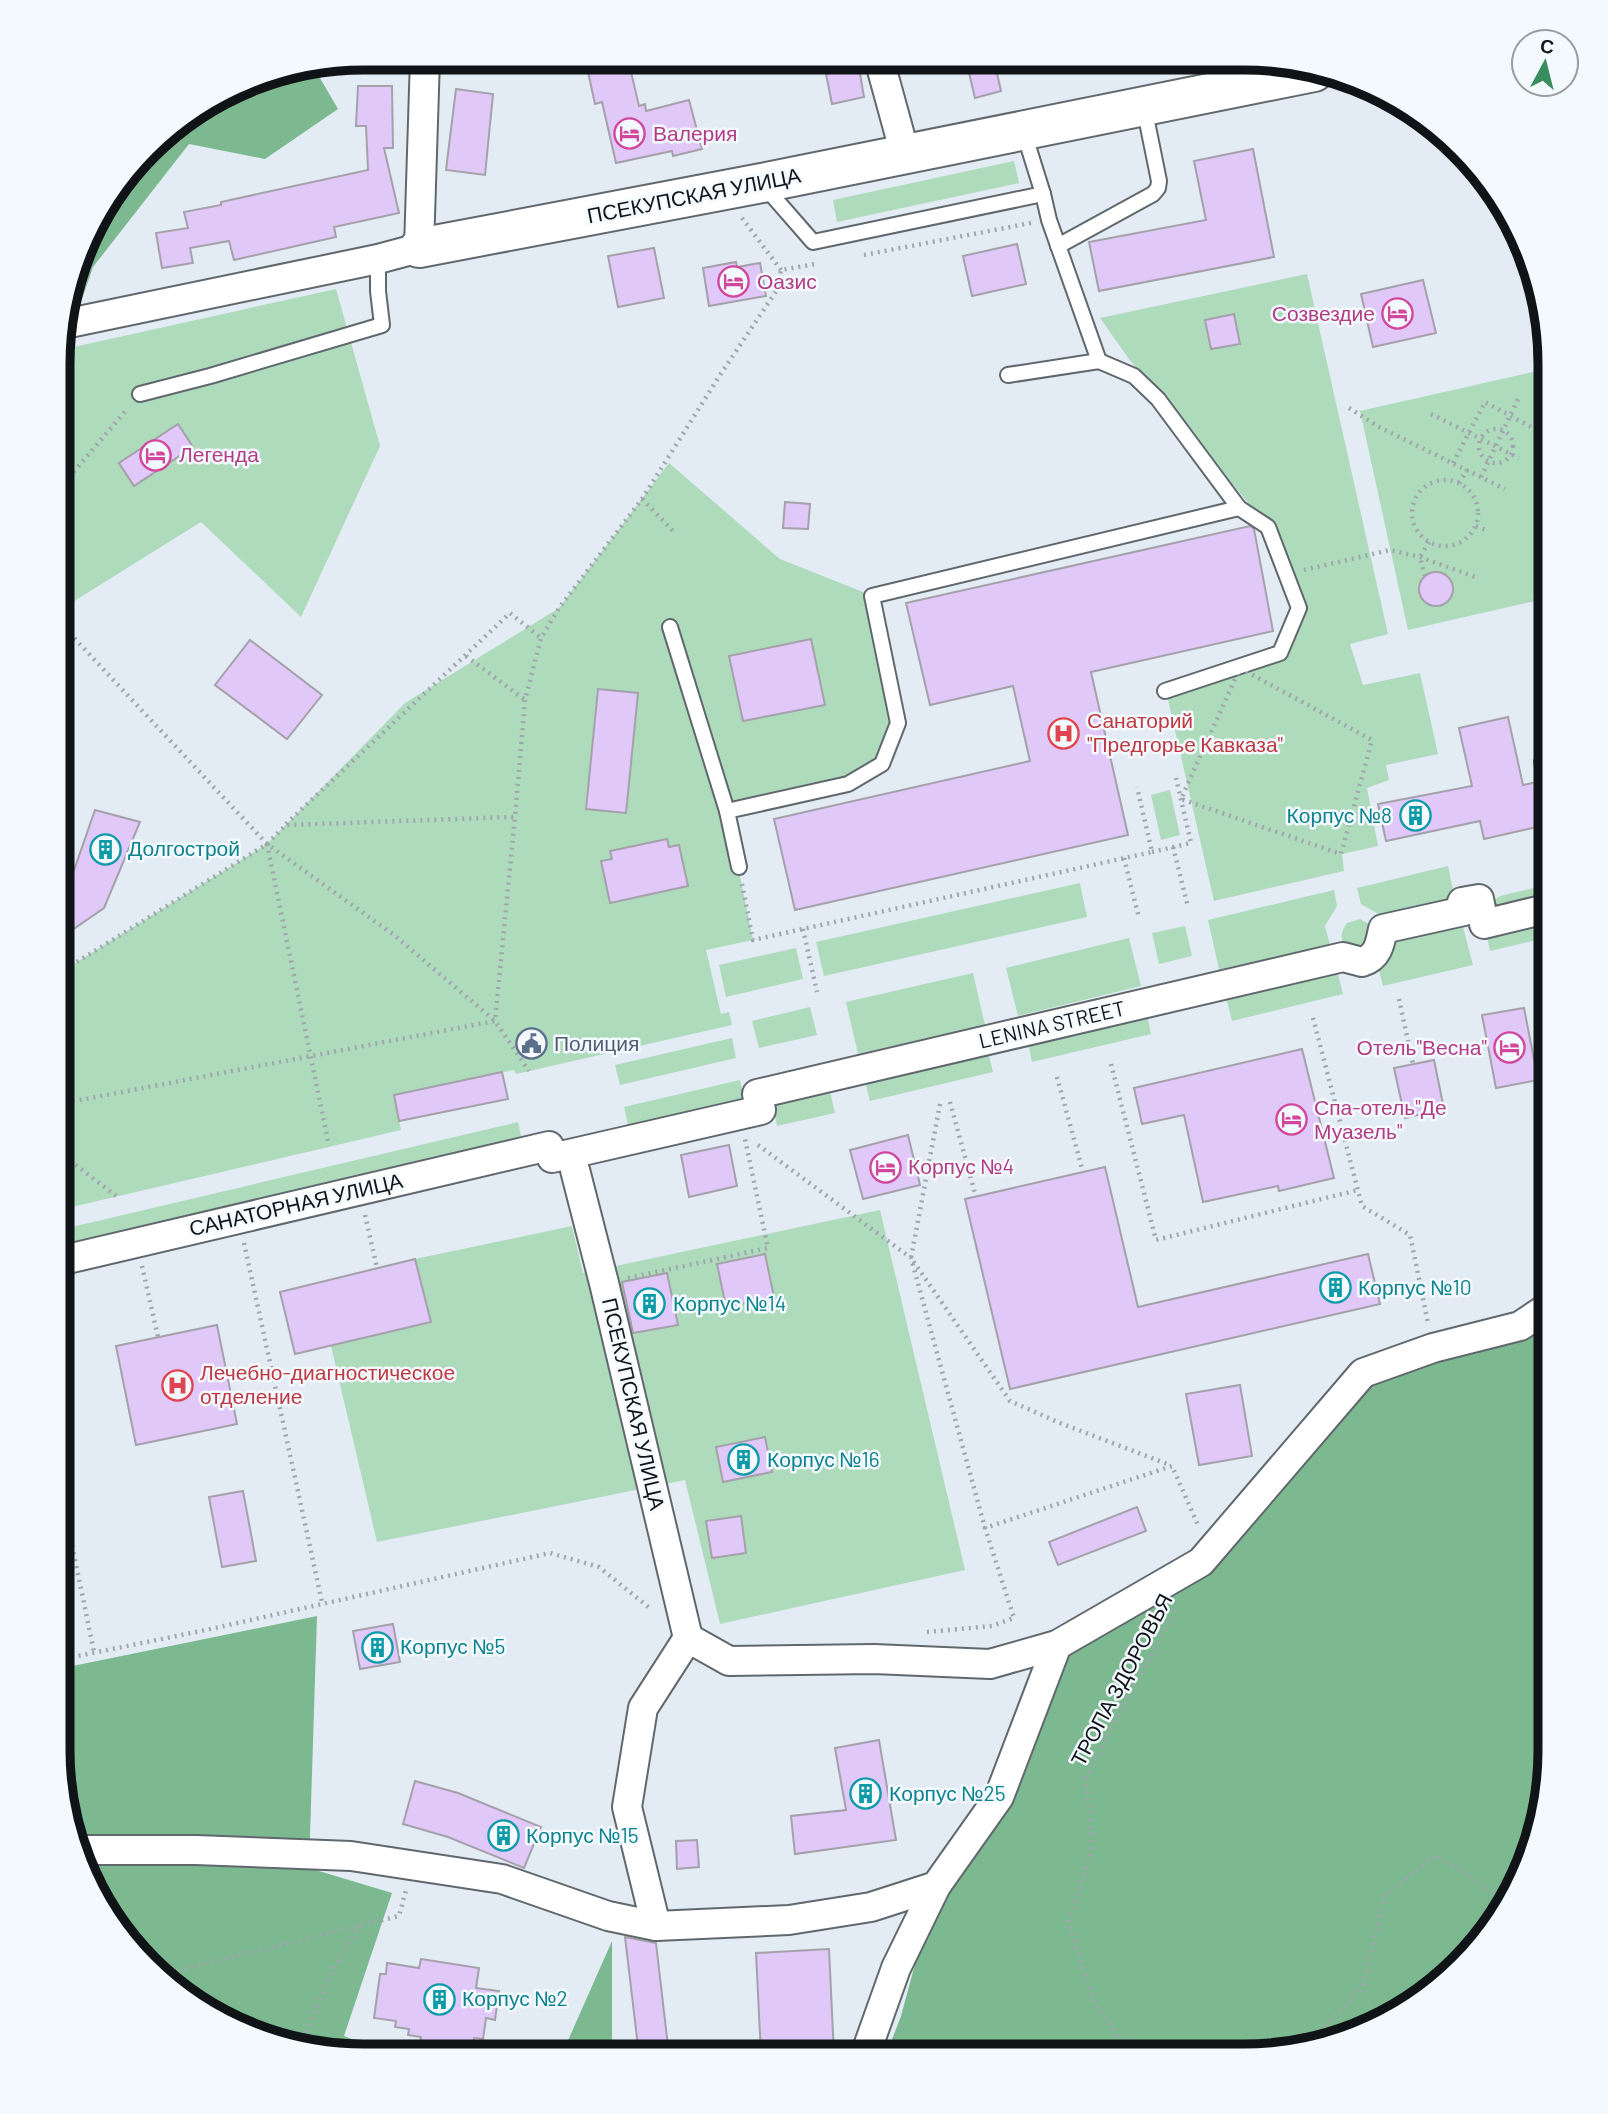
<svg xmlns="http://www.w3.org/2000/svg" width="1608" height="2114" viewBox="0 0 1608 2114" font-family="Barlow,sans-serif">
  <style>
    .green { fill: #afdbbd }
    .forest { fill: #7cb990 }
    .building { fill: #e0c8f8; stroke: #a5a1aa; stroke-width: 2 }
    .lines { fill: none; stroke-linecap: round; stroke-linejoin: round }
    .lane-casing { stroke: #60686e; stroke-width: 18 }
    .street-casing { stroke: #60686e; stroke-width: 32 }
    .secondary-casing { stroke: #60686e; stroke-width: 42 }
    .path { stroke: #9fa6ad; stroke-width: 4.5; stroke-dasharray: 2 5; stroke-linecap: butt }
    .lane { stroke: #fff; stroke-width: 14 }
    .street { stroke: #fff; stroke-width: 28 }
    .secondary { stroke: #fff; stroke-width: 38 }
    .labels { text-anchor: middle; stroke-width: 5; stroke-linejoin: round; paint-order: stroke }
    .hotel-label { font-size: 21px; fill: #b23c85; stroke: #f4f9fe; text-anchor: start }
    .street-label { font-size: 21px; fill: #111416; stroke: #f4f9fe }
    .health-label { font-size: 21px; fill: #be3a42; stroke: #f4f9fe; text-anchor: start }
    .culture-label { font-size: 21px; fill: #0d838f; stroke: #f4f9fe; text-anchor: start }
    .service-label { font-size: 21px; fill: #4e5e75; stroke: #f4f9fe; text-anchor: start }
    .rim { fill: none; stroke: #111416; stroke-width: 9 }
  </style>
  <rect width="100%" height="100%" fill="#e3ecf4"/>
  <g class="green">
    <polygon points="1014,161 1019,183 837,222 833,200"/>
    <polygon points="1307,274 1388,634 1350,644 1363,685 1420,673 1438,754 1386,765 1389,780 1367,788 1378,846 1342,854 1344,871 1214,901 1166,691 1280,653 1299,608 1268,527 1129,359 1100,318"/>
    <polygon points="336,289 380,446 301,617 201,522 60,610 60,350"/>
    <polygon points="1542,370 1550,407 1550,582 1533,595 1535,601 1408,630 1360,411"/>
    <polygon points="669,463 780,559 873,596 899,724 882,764 848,783 727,812 753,940 706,950 721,1014 729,1012 732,1025 516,1074 514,1070 394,1095 401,1130 59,1210 59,973 267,844 405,703 559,608"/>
    <polygon points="1170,790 1180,835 1161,840 1151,795"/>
    <polygon points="1448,866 1455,899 1382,916 1361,904 1357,888"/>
    <polygon points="1080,883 1087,917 824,976 816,942"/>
    <polygon points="1550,884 1550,899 1504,909 1485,906 1500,896"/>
    <polygon points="1334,890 1337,906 1325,926 1331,949 1220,974 1208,920"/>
    <path d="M1360,919L1372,926L1366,950L1344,945C1340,937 1341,931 1347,923Z"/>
    <polygon points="1550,922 1550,937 1490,951 1487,937"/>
    <polygon points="1462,923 1473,965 1383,986 1377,962 1390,939"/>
    <polygon points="1185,926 1192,956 1159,964 1152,933"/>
    <polygon points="1129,938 1141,986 1018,1016 1006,968"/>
    <polygon points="796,948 803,979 726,997 719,965"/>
    <polygon points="1337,970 1343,994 1232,1021 1226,997"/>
    <polygon points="973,973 985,1025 858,1054 846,1002"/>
    <polygon points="810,1007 817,1035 759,1048 752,1021"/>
    <polygon points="1147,1014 1151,1034 1032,1062 1028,1043"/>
    <polygon points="732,1038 736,1058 620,1085 615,1065"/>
    <polygon points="988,1052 993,1072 870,1101 865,1081"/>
    <polygon points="740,1080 745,1102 629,1129 624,1107"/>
    <polygon points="829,1087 835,1113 777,1126 772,1100"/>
    <polygon points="518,1122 522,1140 59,1249 59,1230"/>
    <polygon points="880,1210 965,1570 720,1624 685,1480 377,1542 331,1346 431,1322 415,1259 572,1226 583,1273"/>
  </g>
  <g class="forest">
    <polygon points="313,66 338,109 265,159 189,144 93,267 77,314 60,333 60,323 99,211 162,133 265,74"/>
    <polygon points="1550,1306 1550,1771 1534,1849 1499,1920 1446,1980 1380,2025 1245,2056 886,2055 901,2016 936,1886 999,1797 1057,1645 1201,1562 1363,1373"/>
    <polygon points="317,1616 309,1868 392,1893 344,2036 391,2054 324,2054 193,2004 134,1952 89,1886 58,1751 58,1669"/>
    <polygon points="612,1941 612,2054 562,2054"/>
  </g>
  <g class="building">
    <polygon points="585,58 628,59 639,106 645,104 646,111 689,100 702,149 673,156 672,151 616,163 602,102 595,104"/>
    <polygon points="966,60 994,60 1001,91 975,98"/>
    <polygon points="859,68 864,97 832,104 826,74"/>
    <polygon points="358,86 392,86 393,148 384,148 399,213 334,227 336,237 234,260 229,241 190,248 193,263 162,268 156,233 188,228 184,212 221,205 221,202 368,170 366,126 356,126"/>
    <polygon points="456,89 493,94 485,175 446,170"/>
    <polygon points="1253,149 1274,257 1099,291 1089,242 1206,220 1194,161"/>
    <polygon points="1017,244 1026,284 972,296 963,256"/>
    <polygon points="654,248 664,298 618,307 608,256"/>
    <polygon points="736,262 737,267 760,263 766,296 709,306 703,268"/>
    <polygon points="1423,280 1436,333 1373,347 1361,294"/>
    <polygon points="1234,314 1240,344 1211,349 1205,320"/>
    <polygon points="178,424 193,447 134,486 119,463"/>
    <polygon points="785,502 810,504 808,529 783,528"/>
    <polygon points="1250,526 1254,529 1273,631 1091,672 1128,835 795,910 774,819 1030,761 1013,686 930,705 906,603"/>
    <circle cx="1436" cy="589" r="17"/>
    <polygon points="811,639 825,705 743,721 729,656"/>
    <polygon points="250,640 322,695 287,739 215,685"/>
    <polygon points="598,689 638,693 626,813 586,809"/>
    <polygon points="1508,717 1523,785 1537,782 1542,789 1550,788 1550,824 1484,839 1480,821 1386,841 1378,804 1472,786 1459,728"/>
    <polygon points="95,810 140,822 104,908 59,939 59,884 72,876"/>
    <polygon points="667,839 669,847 679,845 688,886 610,903 601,861 612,859 610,851"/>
    <polygon points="1524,1008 1538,1080 1496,1088 1482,1015"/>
    <polygon points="1302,1049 1334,1178 1279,1191 1278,1186 1203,1202 1184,1115 1142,1124 1134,1088"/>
    <polygon points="1434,1060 1444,1109 1405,1118 1394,1068"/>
    <polygon points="502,1072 508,1099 399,1121 394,1095"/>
    <polygon points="908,1135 920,1185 863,1199 850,1150"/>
    <polygon points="729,1145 737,1186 689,1197 681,1155"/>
    <polygon points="1105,1167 1138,1307 1368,1254 1380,1304 1010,1389 965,1199"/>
    <polygon points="765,1254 774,1297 726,1307 717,1264"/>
    <polygon points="415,1259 431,1322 295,1354 280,1292"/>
    <polygon points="667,1273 678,1325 633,1333 622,1282"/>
    <polygon points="217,1325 237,1424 136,1445 116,1346"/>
    <polygon points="1240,1385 1252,1456 1199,1465 1186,1394"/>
    <polygon points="765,1437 772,1472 723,1482 716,1447"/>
    <polygon points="243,1491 256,1561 222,1567 209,1497"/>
    <polygon points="1137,1507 1146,1531 1058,1565 1049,1542"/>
    <polygon points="741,1516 746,1553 712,1558 706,1521"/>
    <polygon points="393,1624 400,1662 360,1669 353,1631"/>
    <polygon points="879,1740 896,1840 795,1854 791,1816 846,1810 835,1748"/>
    <polygon points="415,1781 458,1793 541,1827 524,1868 448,1837 403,1824"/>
    <polygon points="697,1840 699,1867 677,1869 676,1841"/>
    <polygon points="625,1937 656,1943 669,2055 639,2055"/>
    <polygon points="829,1949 834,2055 761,2055 756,1953"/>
    <polygon points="421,1959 479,1968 476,1988 499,1991 495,2020 486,2018 483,2039 474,2038 472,2054 432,2052 433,2045 420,2044 421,2037 408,2035 409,2029 395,2027 396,2021 374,2018 380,1974 386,1974 387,1963 419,1968"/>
  </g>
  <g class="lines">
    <defs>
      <g id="lane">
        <polyline points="765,187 813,242 1043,194 1024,133"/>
        <polyline points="1058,246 1153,194 1158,188 1159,181 1144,107"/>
        <polyline points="60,336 74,322"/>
        <polyline points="1099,361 1134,376 1158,399 1239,508 1268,527 1299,608 1280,653 1165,691"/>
        <polyline points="1008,375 1099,361 1049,220 1043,194"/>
        <polyline points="140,394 210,376 382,325 378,291 378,259"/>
        <polyline points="670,627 727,811"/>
        <polyline points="1542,762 1546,780"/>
        <polyline points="739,867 727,811 848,784 882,764 898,723 872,596 1239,508"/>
      </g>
      <g id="street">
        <polyline points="879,59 905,154"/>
        <polyline points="74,322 378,259 419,248 425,58"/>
        <polyline points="575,1170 604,1283 688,1638"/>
        <path d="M59,1261L549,1146L552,1158L761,1110L757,1094L1343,957L1362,962C1378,957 1380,944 1383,929L1464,911L1462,902L1479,899L1484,924L1550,908"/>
        <polyline points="81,1850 195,1850 351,1856 502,1879 608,1916 656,1926 627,1807 643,1708 688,1638 729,1661 874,1659 990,1664 1057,1645 1201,1562 1363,1373 1433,1348 1520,1326 1550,1306"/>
        <polyline points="656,1926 789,1920 871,1907 936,1886 999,1797 1057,1645"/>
        <polyline points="865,2055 896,1968 936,1886"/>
      </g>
      <polyline id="secondary" points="419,248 762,183 1314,72"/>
    </defs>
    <use href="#lane" class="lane-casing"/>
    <use href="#street" class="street-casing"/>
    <use href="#secondary" class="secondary-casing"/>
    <g class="path">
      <polyline points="742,218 781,270"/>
      <polyline points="864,255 1031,223"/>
      <polyline points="1349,408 1379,427 1505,489"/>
      <polyline points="1431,414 1519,458"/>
      <circle cx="1496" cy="446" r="17"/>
      <polyline points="1453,463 1485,402 1533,428"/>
      <polyline points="1481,477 1520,395"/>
      <circle cx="1445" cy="513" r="33"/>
      <polyline points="1459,483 1467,470"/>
      <polyline points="60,488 128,408"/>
      <polyline points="642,499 674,532"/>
      <polyline points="1476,526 1486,530"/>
      <polyline points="1304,570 1390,550 1420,557 1478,578"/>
      <polyline points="1425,576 1420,557 1429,542"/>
      <polyline points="60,623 267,844 394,935 495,1021 529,1071"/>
      <polyline points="466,656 525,700"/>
      <polygon points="1240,668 1372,740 1341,854 1181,799"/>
      <polyline points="286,824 510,613 541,638"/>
      <polyline points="267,844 329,1146"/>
      <polyline points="1173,847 1188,907"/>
      <polyline points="1152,852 1191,843 1176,778"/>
      <polyline points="1124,858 1139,918"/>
      <polyline points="742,884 753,940 1152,852 1137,787"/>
      <polyline points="803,929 817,992"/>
      <polyline points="59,973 267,844 286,825 515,817 525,700 541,638 559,608 642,499 720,375 777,290 781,270 815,264"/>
      <polyline points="1399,999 1413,1064"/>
      <polyline points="1313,1018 1362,1206 1410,1235 1428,1323"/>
      <polyline points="1111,1064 1156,1240 1358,1190"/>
      <polyline points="1057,1077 1083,1172"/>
      <polyline points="950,1102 976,1197"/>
      <polyline points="59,1104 495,1021 515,817"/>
      <polyline points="940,1104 911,1258 1010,1401 1060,1423 1170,1465"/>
      <polyline points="758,1145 911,1258 985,1528"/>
      <polyline points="59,1152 116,1196"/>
      <polyline points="365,1215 377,1268"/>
      <polyline points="244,1243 322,1602"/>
      <polyline points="142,1266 158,1337"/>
      <polyline points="628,1278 768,1248 745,1139"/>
      <polyline points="58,1477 94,1652"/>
      <polyline points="927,1632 992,1626 1014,1618 985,1528 1172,1466 1198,1525"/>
      <polyline points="58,1660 206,1630 550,1553 599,1567 652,1610"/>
      <polyline points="166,1980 191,1967 399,1916 406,1890"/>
      <polyline points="1310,2041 1362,1988 1385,1896 1436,1855 1508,1902"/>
      <polyline points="300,2045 334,1968 360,1925"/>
      <polyline points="1138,2056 1118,2036 1095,2005 1068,1922 1092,1849 1086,1779 1127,1698 1178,1607"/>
    </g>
    <use href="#lane" class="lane"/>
    <use href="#street" class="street"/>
    <use href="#secondary" class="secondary"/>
  </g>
  <defs>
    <symbol id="hotel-ring" viewBox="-11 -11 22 22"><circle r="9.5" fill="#f4f9fe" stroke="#d1479c" stroke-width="1.5"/><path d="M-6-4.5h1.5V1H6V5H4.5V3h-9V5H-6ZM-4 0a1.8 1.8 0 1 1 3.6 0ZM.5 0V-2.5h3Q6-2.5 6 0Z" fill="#d1479c"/></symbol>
    <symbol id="hospital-ring" viewBox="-11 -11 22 22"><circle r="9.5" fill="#f4f9fe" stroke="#e0444e" stroke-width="1.5"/><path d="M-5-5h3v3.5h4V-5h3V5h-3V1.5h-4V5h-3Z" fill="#e0444e"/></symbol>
    <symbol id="building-ring" viewBox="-11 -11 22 22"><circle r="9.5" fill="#f4f9fe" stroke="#0f9aa8" stroke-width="1.5"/><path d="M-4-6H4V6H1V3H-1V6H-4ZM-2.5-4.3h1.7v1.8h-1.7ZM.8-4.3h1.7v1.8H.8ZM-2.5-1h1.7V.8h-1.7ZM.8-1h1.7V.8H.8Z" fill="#0f9aa8"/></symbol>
    <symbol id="civic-ring" viewBox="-11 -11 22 22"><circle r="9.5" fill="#f4f9fe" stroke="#5c6f8a" stroke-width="1.5"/><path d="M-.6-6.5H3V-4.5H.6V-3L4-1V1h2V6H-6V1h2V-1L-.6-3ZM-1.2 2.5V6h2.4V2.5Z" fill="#5c6f8a"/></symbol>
  </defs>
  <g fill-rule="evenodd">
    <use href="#hotel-ring" x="612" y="116" width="35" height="35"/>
    <use href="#hotel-ring" x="716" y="264" width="35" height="35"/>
    <use href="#hotel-ring" x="1380" y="296" width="35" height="35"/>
    <use href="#hotel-ring" x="138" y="438" width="35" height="35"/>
    <use href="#hospital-ring" x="1046" y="716" width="35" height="35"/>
    <use href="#building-ring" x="1398" y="798" width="35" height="35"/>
    <use href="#building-ring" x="88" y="832" width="35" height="35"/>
    <use href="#civic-ring" x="514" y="1026" width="35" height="35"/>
    <use href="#hotel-ring" x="1492" y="1030" width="35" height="35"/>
    <use href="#hotel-ring" x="1274" y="1102" width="35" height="35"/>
    <use href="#hotel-ring" x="868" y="1150" width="35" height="35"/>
    <use href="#building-ring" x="1318" y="1270" width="35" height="35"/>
    <use href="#building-ring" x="632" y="1286" width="35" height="35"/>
    <use href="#hospital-ring" x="160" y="1368" width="35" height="35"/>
    <use href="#building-ring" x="726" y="1442" width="35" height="35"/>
    <use href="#building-ring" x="360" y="1630" width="35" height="35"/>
    <use href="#building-ring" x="848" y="1776" width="35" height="35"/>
    <use href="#building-ring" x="486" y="1818" width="35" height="35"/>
    <use href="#building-ring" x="422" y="1982" width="35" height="35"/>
  </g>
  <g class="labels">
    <g class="hotel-label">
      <text x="653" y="141">Валерия</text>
      <text x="757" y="289">Оазис</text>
      <text x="1375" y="321" text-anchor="end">Созвездие</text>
      <text x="179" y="462">Легенда</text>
      <text x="1487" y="1055" text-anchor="end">Отель"Весна"</text>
      <text x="1314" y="1115">Спа-отель"Де<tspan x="1314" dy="24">Муазель"</tspan></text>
      <text x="908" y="1174">Корпус №4</text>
    </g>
    <g class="street-label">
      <text transform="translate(694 196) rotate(-11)" y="7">ПСЕКУПСКАЯ УЛИЦА</text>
      <text transform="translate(1052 1025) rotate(-13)" y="7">LENINA STREET</text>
      <text transform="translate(296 1205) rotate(-13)" y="7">САНАТОРНАЯ УЛИЦА</text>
      <text transform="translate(633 1404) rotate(77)" y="7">ПСЕКУПСКАЯ УЛИЦА</text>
      <text transform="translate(1122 1680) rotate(-62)" y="7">ТРОПА ЗДОРОВЬЯ</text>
    </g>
    <g class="health-label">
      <text x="1087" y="728">Санаторий<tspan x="1087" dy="24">"Предгорье Кавказа"</tspan></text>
      <text x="200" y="1380">Лечебно-диагностическое<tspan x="200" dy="24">отделение</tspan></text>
    </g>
    <g class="culture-label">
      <text x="1392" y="823" text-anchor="end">Корпус №8</text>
      <text x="128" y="856">Долгострой</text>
      <text x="1358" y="1295">Корпус №10</text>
      <text x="673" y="1311">Корпус №14</text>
      <text x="767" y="1467">Корпус №16</text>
      <text x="400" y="1654">Корпус №5</text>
      <text x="889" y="1801">Корпус №25</text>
      <text x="526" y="1843">Корпус №15</text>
      <text x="462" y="2006">Корпус №2</text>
    </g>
    <g class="service-label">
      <text x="554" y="1051">Полиция</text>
    </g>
  </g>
  <path d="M0 0H1608V2114H0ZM364 70H1244A294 294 0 0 1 1538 364V1750A294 294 0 0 1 1244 2044H364A294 294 0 0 1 70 1750V364A294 294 0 0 1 364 70Z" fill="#f4f9fe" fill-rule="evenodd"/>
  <path class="rim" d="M364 70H1244A294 294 0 0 1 1538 364V1750A294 294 0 0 1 1244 2044H364A294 294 0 0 1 70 1750V364A294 294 0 0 1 364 70Z"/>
  <g transform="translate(1545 63) rotate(7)"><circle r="33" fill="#f4f9fe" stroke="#999da1" stroke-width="2"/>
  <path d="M0-5L12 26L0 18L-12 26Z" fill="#3a8d5e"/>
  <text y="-10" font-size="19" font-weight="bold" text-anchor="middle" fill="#111416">С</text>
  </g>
</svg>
